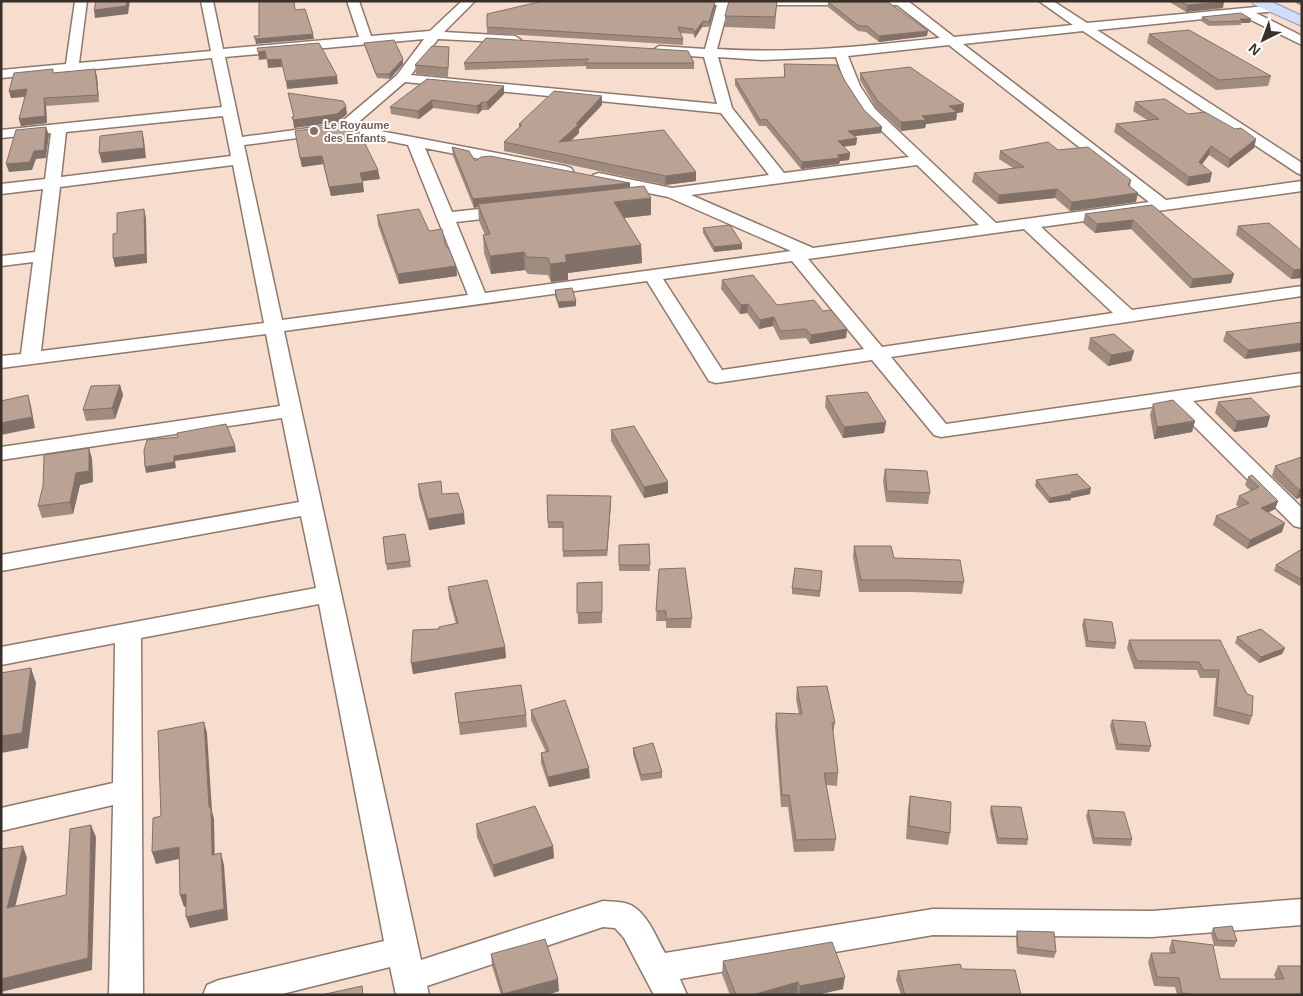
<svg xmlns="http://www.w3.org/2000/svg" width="1303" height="996" viewBox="0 0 1303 996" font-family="Arial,sans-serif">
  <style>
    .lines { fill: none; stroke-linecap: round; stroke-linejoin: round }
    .minor-casing { stroke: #8f786b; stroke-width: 3 }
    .trunk-casing { stroke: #919bb2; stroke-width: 2 }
    .minor { fill: #fff; fill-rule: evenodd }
    .trunk { fill: #cedefc; fill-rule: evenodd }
    .wall { fill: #a08b7f }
    .shaded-wall { fill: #827168 }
    .building { fill: #baa294; stroke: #827168 }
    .education-dot { fill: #8d6e63; stroke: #fff; stroke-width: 2 }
    .labels { text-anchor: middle; stroke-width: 4; stroke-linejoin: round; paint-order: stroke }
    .far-education-label { font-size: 11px; font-weight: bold; fill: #785e54; stroke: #fff; text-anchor: start }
  </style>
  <rect width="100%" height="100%" fill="#f6ddce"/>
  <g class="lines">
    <defs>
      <path id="minor" d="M75,1H87L79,63L211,51L201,1H213L223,49L359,37L347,1H359L371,36L430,31L462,1H475L444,32L515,36L521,40L520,43L438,39L411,75L717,104L704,57L659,54L653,50L659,46L705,49L717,5H665L659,1H908L954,37L1073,25L1039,1H1053L1087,23L1277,5L1279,8L1277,11L1256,13L1302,36V45L1241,15L1097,30L1302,163V175L1297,173L1083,31L963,44L1166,200L1302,181V191L1041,227L1132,310L1302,286V296L891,357L946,424L1302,373V385L1193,401L1302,508V528L1294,526L1172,404L941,437L934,435L872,360L716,383L709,381L647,281L284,331L421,960L603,901C613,902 626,901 634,907C649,917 657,939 665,953L933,909L1152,911L1302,899V925L1152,937L933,935L680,979L687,995H654L624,938L615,928L603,927L427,986L429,995H396L390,967L278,995H203L207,985L219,980L384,941L319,604L141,638L143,995H109L113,805L1,831V808L113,783L115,643L1,665V647L316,588L301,516L1,571V555L299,502L282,418L1,460V447L280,406L266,334L1,368V356L21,354L33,262L1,266V256L35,252L43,189L1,194V184L45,179L51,133L1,138V130L222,107L212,58L1,78V70L66,64ZM729,5H897L940,38C866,46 793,54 717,49ZM424,39L397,75L339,124L242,137L225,57ZM949,45L1149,202L996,223L875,109L860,86L848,56ZM718,57L762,60L836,57L846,86L865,115L909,157L784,173L732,108ZM405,82L721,113L769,175L672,188L599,173L593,175L591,178L593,181L599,183L668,197L791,251L485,293L456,222L508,216L514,214L516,211L514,208L508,206L452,212L425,148L565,176L571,174L573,171L571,168L565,166L354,126ZM223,116L231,156L61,177L66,132ZM343,132L408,145L468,295L282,320L244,145ZM233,165L264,323L41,351L60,187ZM917,165L979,225L813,248L691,195ZM1024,229L1113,313L882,347L808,259ZM792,261L864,349L722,370L663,279Z"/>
      <polygon id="trunk" points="1251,1 1270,1 1302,16 1302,26 1253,4"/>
    </defs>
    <use href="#minor" class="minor-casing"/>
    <use href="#trunk" class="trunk-casing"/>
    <use href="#minor" class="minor"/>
    <use href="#trunk" class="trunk"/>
  </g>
  <g class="wall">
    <polygon points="777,1 775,29 725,27 725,16"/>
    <polygon points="1168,1 1223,1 1223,8 1186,12"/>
    <polygon points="1292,1 1302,1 1302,6"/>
    <polygon points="665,2 715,2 715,7 709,27 702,27 695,38 693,34 680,33 683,39 683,45 487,33 487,27"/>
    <polygon points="828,2 927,36 879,42 866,32 858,31 828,7"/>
    <polygon points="1202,17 1251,19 1250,23 1241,23 1241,25 1209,26 1201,21"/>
    <polygon points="1149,34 1271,76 1268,86 1216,90 1147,43"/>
    <polygon points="486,38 694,63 694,69 586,69 586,66 465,70 464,63"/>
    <polygon points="364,43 403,59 403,64 390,79 377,78 365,47"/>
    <polygon points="449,47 449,55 448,77 416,74 415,65"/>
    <polygon points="784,64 845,81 864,110 882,127 881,133 854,136 857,138 856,145 843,147 850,153 849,160 840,161 839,164 801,169 766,126 759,126 735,85 735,79 784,78"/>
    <polygon points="54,73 97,76 99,102 46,106 47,123 21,126 19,119 25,97 11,98 9,91"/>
    <polygon points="860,73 963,112 957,113 956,120 926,124 925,128 901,131 876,108 860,80"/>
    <polygon points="504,86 504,94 488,110 482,110 478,114 433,108 419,119 391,114 390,107"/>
    <polygon points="1135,102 1188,114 1235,129 1256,139 1254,148 1228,168 1209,155 1202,164 1210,182 1187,186 1114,132 1116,124 1147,120 1133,111"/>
    <polygon points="602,105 579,129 579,133 571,141 696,172 696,181 665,185 504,151 504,142 519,127 519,124"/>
    <polygon points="295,131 380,179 362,181 364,192 331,196 323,164 302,167"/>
    <polygon points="452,147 475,161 630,183 630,188 651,215 624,218 641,245 642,263 568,273 568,280 551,282 548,275 528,274 525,270 491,274 484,253 483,235 485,235 479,221 478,207 474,208 453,156"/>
    <polygon points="1058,150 1131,180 1130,187 1136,202 1070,211 1055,198 998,204 972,182 974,173 1013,168 999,159 1000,151"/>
    <polygon points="1152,205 1234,274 1231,283 1190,288 1131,229 1095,233 1083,223 1085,214"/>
    <polygon points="377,215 429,231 446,247 456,266 457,276 399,284 378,225"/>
    <polygon points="1238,226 1302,251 1302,278 1291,279 1236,235"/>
    <polygon points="703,228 742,249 714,252 703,233"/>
    <polygon points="722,280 777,305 823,311 847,329 846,338 810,344 806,338 780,340 773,326 759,329 747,313 740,314 721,289"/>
    <polygon points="555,290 576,306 559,308 555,296"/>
    <polygon points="1302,322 1245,359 1223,341 1226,332"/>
    <polygon points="1090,338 1134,351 1131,361 1108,366 1088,349"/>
    <polygon points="120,385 123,395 115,419 86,421 83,410"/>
    <polygon points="826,396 886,422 884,433 843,438 825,407"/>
    <polygon points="1218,402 1270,416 1267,427 1234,432 1215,413"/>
    <polygon points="1153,404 1195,421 1192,432 1154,439 1150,415"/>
    <polygon points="611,430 668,482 668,493 644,498 611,441"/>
    <polygon points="89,448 92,459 93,482 80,485 73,514 42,518 38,506"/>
    <polygon points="1302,457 1302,497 1296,499 1272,476 1275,466"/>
    <polygon points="885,469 930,493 928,504 886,502 883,481"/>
    <polygon points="1248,477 1278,501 1275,509 1268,513 1282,532 1247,549 1213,525 1216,516 1239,507 1236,505 1239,496 1251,491 1245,485"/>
    <polygon points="1036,480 1090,494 1071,498 1071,500 1049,503 1035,486"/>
    <polygon points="418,484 443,494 465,524 429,530 419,496"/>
    <polygon points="547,495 611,502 607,556 563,557 563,528 548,528"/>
    <polygon points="383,537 410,561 411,567 387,570"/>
    <polygon points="649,544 650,571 619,571 619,545"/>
    <polygon points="854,546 894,558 964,582 962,594 911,592 859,592 853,557"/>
    <polygon points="1302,549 1302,585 1300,586 1274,571 1276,565"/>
    <polygon points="659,569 692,618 691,628 666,628 666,621 656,621"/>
    <polygon points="822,571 820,597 792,594 792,588"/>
    <polygon points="602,582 602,623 578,624 577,583"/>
    <polygon points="448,587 505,647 506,658 413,674 439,629 456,624 449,598"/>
    <polygon points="1084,619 1116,643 1115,649 1086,647 1082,625"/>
    <polygon points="1237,637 1285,648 1282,654 1259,663 1235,643"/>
    <polygon points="1129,640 1220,640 1252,716 1249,725 1213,716 1216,678 1200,678 1197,670 1134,669 1127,648"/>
    <polygon points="797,687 835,723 833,733 838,773 837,786 826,785 836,839 834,851 794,852 788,807 781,807 775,726 776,713 799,714 796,699"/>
    <polygon points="455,693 526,715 527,727 460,735"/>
    <polygon points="531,710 590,778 549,787 541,763 541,753 546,752 531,720"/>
    <polygon points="1112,720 1151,746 1149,752 1116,750 1110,726"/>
    <polygon points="633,748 662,772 662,778 641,781 633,754"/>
    <polygon points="910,796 950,833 948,845 906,839 908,808"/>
    <polygon points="991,806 1028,839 1027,845 997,844 990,812"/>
    <polygon points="1088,810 1132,839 1131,846 1093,844 1086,816"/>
    <polygon points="476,824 553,846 554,858 494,877 477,837"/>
    <polygon points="1213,928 1237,941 1234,947 1214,946 1211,934"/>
    <polygon points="1017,931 1056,952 1054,958 1017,954 1016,938"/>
    <polygon points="1172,940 1220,979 1276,979 1274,975 1278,966 1302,995 1177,995 1175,987 1154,986 1148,962 1151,953 1170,953 1169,949"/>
    <polygon points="491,954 559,991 547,995 501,995 492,966"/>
    <polygon points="723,961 843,989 816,995 730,995 722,974"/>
    <polygon points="962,969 1021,995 901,995 896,980 898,971"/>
  </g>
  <g class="shaded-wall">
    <polygon points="127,1 130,1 128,14 95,18 94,10"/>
    <polygon points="715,2 715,7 709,27 709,22"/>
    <polygon points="1224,2 1223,8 1186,12 1187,5"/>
    <polygon points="1240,19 1251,19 1250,23 1241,23 1242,21"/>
    <polygon points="703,21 702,27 695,38 695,32"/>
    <polygon points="928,31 927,36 879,42 879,36"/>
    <polygon points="313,34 314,39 256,44 255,39"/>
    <polygon points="265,51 266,59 259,60 258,52"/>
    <polygon points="281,59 282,67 268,68 267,60"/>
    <polygon points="403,59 403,64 390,79 389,74"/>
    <polygon points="95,69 97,76 99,102 98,95"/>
    <polygon points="337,76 338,84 287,89 286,81"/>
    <polygon points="504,86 504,94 488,110 487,102"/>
    <polygon points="27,89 29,96 11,98 9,91"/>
    <polygon points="602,96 602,105 579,129 579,133 559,151 559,142"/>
    <polygon points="44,98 46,106 47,123 21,126 19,119"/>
    <polygon points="432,100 433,108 419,119 418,111"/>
    <polygon points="482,102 482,110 478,114 477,106"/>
    <polygon points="964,104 963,112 957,113 956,120 926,124 925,128 901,131 901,122 922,116 949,106"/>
    <polygon points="346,106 347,114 338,122 294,128 293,120"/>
    <polygon points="46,127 49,135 46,158 36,159 32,170 9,172 6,164 34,151"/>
    <polygon points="882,127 881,133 847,137 848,131"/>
    <polygon points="142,131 144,140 146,158 102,163 99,153"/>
    <polygon points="857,138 856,145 837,147 838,141"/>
    <polygon points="1256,139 1254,148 1228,168 1230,159"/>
    <polygon points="1211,146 1209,155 1197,171 1199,162"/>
    <polygon points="850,153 849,160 840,161 839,164 801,169 802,162 837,155"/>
    <polygon points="322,156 323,164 302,167 300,158"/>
    <polygon points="378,170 380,179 361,181 360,173"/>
    <polygon points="696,172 696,181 665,185 666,176"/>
    <polygon points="1212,173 1210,182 1187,186 1189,177"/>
    <polygon points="363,183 364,192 331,196 329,187"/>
    <polygon points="630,183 630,191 478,204 478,207 474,208 473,199"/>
    <polygon points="1057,189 1055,198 998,204 999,195"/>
    <polygon points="1138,193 1136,202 1070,211 1072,202"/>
    <polygon points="651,198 651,215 615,219 614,202"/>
    <polygon points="144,209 146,218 147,263 115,267 113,258"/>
    <polygon points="1133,220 1131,229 1095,233 1097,224"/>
    <polygon points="742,244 742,249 714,252 714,247"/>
    <polygon points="641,245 642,263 568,273 568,280 551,282 550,264 565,255"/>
    <polygon points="524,252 525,270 491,274 490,256"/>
    <polygon points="456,266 457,276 399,284 398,274"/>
    <polygon points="1302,269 1302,278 1291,279 1294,270"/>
    <polygon points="1234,274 1231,283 1190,288 1193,279"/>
    <polygon points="576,301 576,306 559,308 558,302"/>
    <polygon points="748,304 747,313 740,314 741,305"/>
    <polygon points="774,317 773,326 759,329 760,320"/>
    <polygon points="847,329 846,338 810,344 811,335"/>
    <polygon points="1302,343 1302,351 1245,359 1248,350"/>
    <polygon points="1134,351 1131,361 1108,366 1111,355"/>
    <polygon points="120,385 123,395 115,419 112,408"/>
    <polygon points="28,395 31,406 35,428 1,435 1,423"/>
    <polygon points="1270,416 1267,427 1234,432 1237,421"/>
    <polygon points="1195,421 1192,432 1154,439 1157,427"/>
    <polygon points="886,422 884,433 843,438 844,427"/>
    <polygon points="235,446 236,452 175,461 176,468 146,473 145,467 174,456"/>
    <polygon points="89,448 92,459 93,482 80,485 73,514 70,502 76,473"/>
    <polygon points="668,482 668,493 644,498 644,487"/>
    <polygon points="1091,488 1090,494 1071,498 1071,500 1049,503 1050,498"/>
    <polygon points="1302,489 1302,497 1296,499 1299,490"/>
    <polygon points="611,496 611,502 607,556 607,550"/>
    <polygon points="1278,501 1275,509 1259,517 1261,508"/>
    <polygon points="464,513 465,524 429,530 428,519"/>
    <polygon points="1285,523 1282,532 1247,549 1250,540"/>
    <polygon points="505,647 506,658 413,674 411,663"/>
    <polygon points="1285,648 1282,654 1259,663 1261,657"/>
    <polygon points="31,668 36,683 28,748 1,753 1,736"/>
    <polygon points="204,722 207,733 212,811 214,819 215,867 212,855"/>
    <polygon points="589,768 590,778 549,787 548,777"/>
    <polygon points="91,825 96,837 92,970 1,992 1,979 88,958"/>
    <polygon points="23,846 27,858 12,920 7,908"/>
    <polygon points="553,846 554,858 494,877 493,865"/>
    <polygon points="179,847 183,858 156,864 152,852"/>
    <polygon points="221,853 224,865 228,920 190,928 186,917"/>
    <polygon points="186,894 190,906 184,907 180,895"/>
    <polygon points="845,977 843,989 816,995 799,995 800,986"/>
    <polygon points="558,979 559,991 547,995 503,994"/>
    <polygon points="798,982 797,995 752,995"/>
  </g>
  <g class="building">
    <polygon points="96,1 127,1 126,6 94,10"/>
    <polygon points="259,1 294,1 295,10 305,9 313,34 255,39 254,36 259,36"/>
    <polygon points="543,1 664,1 715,2 709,22 703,21 695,32 693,29 678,27 683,39 487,27 487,14"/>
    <polygon points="729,1 777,1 775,17 725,16"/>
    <polygon points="1180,1 1223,1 1224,2 1187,5"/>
    <polygon points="828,2 888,2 928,31 879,36 867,26 859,26"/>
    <polygon points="1241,13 1251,19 1240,19 1242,21 1210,22 1202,17"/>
    <polygon points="1189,30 1271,76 1219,80 1149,34"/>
    <polygon points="486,38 688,51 694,63 585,63 589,59 464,63"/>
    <polygon points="394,40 403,59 389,74 376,74 364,43"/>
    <polygon points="319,43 337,76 286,81 281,59 267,60 265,51 258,52 257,48"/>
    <polygon points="432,46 449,47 448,68 415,65"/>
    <polygon points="784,64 837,65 845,81 864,110 882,127 848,131 857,138 838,141 850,153 837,155 840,158 802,162 766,119 760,120 735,79 785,77"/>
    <polygon points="910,67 964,104 949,106 957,112 922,116 926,120 901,122 877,100 860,73"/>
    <polygon points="53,69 53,73 95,69 98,95 44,98 45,116 19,119 27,89 9,91 14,73"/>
    <polygon points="427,79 504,86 487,102 482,102 477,106 432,100 418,111 390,107"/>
    <polygon points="554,91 602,96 576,124 579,124 559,142 664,130 696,172 666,176 504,142 522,125 519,124"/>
    <polygon points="288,93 343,101 346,106 337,114 293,120 292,117 294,117"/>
    <polygon points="1165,99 1188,114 1205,112 1235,129 1241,128 1256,139 1230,159 1211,146 1199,162 1212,173 1189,177 1116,124 1159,119 1135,102"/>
    <polygon points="342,125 357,128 378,170 360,173 363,183 329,187 322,156 300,158 295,131"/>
    <polygon points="46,127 44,150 34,151 30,162 6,164 16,130"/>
    <polygon points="142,131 144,148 99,153 100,136"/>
    <polygon points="1048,142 1058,150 1088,147 1131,180 1128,185 1138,193 1072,202 1057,189 999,195 974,173 1024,167 1000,151"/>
    <polygon points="452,147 469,151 475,161 481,157 490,156 630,183 473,199"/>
    <polygon points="644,186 651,198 614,202 641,245 565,255 567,262 550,264 548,258 527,257 524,252 490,256 483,235 490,234 478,204"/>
    <polygon points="1152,205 1234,274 1193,279 1133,220 1097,224 1085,214"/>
    <polygon points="144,209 145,254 113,258 113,234 117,233 117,213"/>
    <polygon points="419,209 429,231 442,229 446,247 448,247 456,266 398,274 377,215"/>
    <polygon points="1269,223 1302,251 1302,269 1294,270 1238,226"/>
    <polygon points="730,225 742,244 714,247 703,228"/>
    <polygon points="753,275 777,305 814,300 823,311 831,310 847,329 811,335 806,329 780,331 774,317 760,320 748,304 741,305 722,280"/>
    <polygon points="572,288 576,301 558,302 555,290"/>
    <polygon points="1302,322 1302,343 1248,350 1226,332"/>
    <polygon points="1114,334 1134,351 1111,355 1090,338"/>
    <polygon points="120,385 112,408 83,410 91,386"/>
    <polygon points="867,392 886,422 844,427 826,396"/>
    <polygon points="28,395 32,417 1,423 1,401"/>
    <polygon points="1251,398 1270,416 1237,421 1218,402"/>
    <polygon points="1173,400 1195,421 1157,427 1153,404"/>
    <polygon points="226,424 235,446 174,456 174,462 145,467 144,450 147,440 178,437 177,433"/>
    <polygon points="634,426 668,482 644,487 611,430"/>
    <polygon points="89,448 89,471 76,473 70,502 38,506 43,486 44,455"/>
    <polygon points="1302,457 1302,489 1299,490 1275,466"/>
    <polygon points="885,469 927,471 930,493 887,491"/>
    <polygon points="1077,474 1091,488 1071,492 1072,494 1050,498 1036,480"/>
    <polygon points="1252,475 1278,501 1261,508 1285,523 1250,540 1216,516 1249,503 1239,496 1259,487 1248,477"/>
    <polygon points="441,481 442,494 458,493 464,513 428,519 418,484"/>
    <polygon points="547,495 611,496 607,550 563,551 563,522 548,522"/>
    <polygon points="405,534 410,561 386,564 383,537"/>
    <polygon points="649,544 650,565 619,565 619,545"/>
    <polygon points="854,546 891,546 894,558 960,560 964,582 913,580 861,580"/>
    <polygon points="1302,549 1302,580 1276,565"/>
    <polygon points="685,568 692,618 666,619 666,611 656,611 659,569"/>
    <polygon points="795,568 822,571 820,591 792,588"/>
    <polygon points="487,580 505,647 411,663 413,630 439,629 439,627 458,623 448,587"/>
    <polygon points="602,582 602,612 577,613 577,583"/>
    <polygon points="1084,619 1112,622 1116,643 1088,641"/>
    <polygon points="1261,629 1285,648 1261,657 1237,637"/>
    <polygon points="1129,640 1220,640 1247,694 1253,696 1252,716 1216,707 1219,670 1203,670 1199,662 1137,661"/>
    <polygon points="31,668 22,733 1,736 1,673"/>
    <polygon points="521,685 526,715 459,723 455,693"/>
    <polygon points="827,686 835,723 832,723 838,773 824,773 836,839 796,840 789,795 782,795 776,713 802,714 797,687"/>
    <polygon points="565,700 589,768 548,777 541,753 549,751 531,710"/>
    <polygon points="1112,720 1145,722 1151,746 1118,744"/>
    <polygon points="204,722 209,807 211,807 212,855 221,853 224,909 186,917 186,894 180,895 179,847 152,852 153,818 161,816 158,731"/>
    <polygon points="653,743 662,772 641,775 633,748"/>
    <polygon points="910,796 951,802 950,833 909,826"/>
    <polygon points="535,806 553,846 493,865 476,824"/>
    <polygon points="991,806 1021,807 1028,839 998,838"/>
    <polygon points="1088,810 1124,812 1132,839 1094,838"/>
    <polygon points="91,825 88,958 1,979 1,849 23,846 7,908 66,895 70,829"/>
    <polygon points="1232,926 1237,941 1217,940 1213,928"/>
    <polygon points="1017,931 1054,932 1056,952 1018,947"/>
    <polygon points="545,939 558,979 503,994 491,954"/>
    <polygon points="1172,940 1213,945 1220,979 1284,979 1278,966 1302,966 1302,995 1195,995 1182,993 1179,978 1157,977 1151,953 1175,953"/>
    <polygon points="832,942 845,977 800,986 798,982 752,995 736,995 723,961"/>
    <polygon points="960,964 962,969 1015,970 1021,995 905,995 898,971"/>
    <polygon points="362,986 363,995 321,995"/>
  </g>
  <circle class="education-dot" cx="314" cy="131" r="5"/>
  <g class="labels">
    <g class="far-education-label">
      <text x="324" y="129">Le Royaume<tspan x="324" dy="13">des Enfants</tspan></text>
    </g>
  </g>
  <rect width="1303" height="996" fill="none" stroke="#382f29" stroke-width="5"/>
  <g transform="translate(1263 40) rotate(222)" stroke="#ffffff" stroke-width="4" paint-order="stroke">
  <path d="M0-4L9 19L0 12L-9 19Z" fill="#382f29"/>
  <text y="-8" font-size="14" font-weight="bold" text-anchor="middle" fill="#382f29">N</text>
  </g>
</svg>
